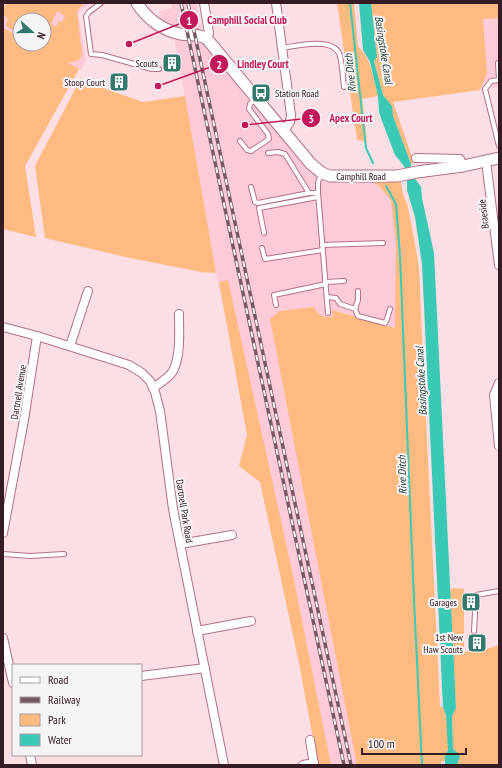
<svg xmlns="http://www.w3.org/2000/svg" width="502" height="768" viewBox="0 0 502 768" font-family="'PT Sans Narrow',sans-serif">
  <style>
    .built { fill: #fdcbd8 }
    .green { fill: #feba80; fill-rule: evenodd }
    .water { fill: #3ac9b5 }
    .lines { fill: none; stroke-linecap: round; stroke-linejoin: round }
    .stream { stroke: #3ac9b5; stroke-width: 2 }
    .lane-casing { stroke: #b37184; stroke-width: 6 }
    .street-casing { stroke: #b37184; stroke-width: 10 }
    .secondary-casing { stroke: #b37184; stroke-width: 13 }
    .lane { stroke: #fff; stroke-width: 4 }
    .street { stroke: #fff; stroke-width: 8 }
    .secondary { stroke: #fff; stroke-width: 11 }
    .rail-casing { stroke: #765a62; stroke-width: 3.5 }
    .rail { stroke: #f4f4f4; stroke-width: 2; stroke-dasharray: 6; stroke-linecap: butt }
    .labels { text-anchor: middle; stroke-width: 4; stroke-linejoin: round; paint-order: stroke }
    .poi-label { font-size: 10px; fill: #351b23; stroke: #f4f4f4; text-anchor: end }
    .street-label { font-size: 10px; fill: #351b23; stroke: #f4f4f4 }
    .water-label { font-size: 11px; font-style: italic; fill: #1c342f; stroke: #f4f4f4 }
    .leader { fill: none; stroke: #c2185b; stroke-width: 1.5 }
    .callout-dot { fill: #c2185b; stroke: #f4f4f4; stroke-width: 1.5 }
    .mark-label { font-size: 12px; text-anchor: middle; font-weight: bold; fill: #fff }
    .callout-label { font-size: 11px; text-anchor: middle; font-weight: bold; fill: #c2185b; stroke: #f4f4f4; stroke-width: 4; stroke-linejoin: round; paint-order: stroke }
  </style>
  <rect width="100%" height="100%" fill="#fcdee5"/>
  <g class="built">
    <polygon points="3,3 91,3 78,13 86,60 81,70 33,44 44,44 44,20 20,20 20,37 3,28"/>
    <polygon points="171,3 196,3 202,30 176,27 161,22 159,11 172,8"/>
    <polygon points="499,18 499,87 480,90 487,73 483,19"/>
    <polygon points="174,38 203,43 209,52 211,51 278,135 323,182 369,180 378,185 391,200 396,243 396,328 333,310 333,317 322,317 318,313 314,307 280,311 367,765 319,765 298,658 216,273 185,96"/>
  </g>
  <g class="green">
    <path d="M7,3H84L77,11L82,54L79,60L68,63L79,69L25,166L36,237L3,229V28L20,37V44H33L41,48L42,44H44L45,35H44V20H20L19,34L6,26L8,18L3,15V10ZM57,11L65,16L62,22L59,21L56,27L51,24Z"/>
    <path d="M337,3H354L358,47C371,56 374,81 378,96L362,99L367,142L357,140Z"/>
    <polygon points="371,3 499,3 499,18 483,19 487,73 480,90 393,102 414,163 411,164 393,116 391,106 383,95 374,61 376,49"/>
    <polygon points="81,78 88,83 143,102 185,96 216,273 201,272 130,258 45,238 35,166"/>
    <path d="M400,178L403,194L407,204L412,227L419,268L422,339L440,707H443C447,716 450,739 448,749C447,753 445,756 445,761L441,762V765H357L270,319L280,311L314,307C320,317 321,317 333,317L332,310L395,328L396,243L391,200L378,185L369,180Z"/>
    <polygon points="228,280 292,571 331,765 318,765 298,658 260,482 239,466 247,435 219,282"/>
    <path d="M453,588L464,589V652L487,649L499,645V765H457C460,757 460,754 453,749L452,716L456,708L450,590Z"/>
  </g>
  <polygon class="water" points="359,3 371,3 376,49 377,57 374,61 383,95 392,106 393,116 411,164 411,173 421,187 422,198 434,253 456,708 452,716 453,749 458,753 460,756 457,765 445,765 445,755 448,750 446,715 443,707 422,264 415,217 407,190 407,175 404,166 395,155 382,121 379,112 378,96 370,62 363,50"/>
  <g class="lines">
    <g class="stream">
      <polyline points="350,3 366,148 373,163"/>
      <polyline points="386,186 396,204 400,256 414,600 422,765"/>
    </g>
    <defs>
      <g id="lane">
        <polyline points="101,3 89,12 86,16 91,54 102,55 152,69 159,69"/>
        <path d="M282,48C296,46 331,37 339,53C342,60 343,79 344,87"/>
        <polyline points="498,63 499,80 491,81 485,89 499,146"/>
        <polyline points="240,141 247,150 251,151 269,139 268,134 249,109 250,104 256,98"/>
        <polyline points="268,153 278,152 285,154 309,193 318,193"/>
        <polyline points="322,173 318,182 318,193 328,313"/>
        <polyline points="251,187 255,202 258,203 309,193"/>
        <polyline points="264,233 259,208 318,197"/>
        <polyline points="322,245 383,243"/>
        <polyline points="262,248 265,259 323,250"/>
        <polyline points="325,282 344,281"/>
        <polyline points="327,297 336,298 340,304 355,309 358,316 385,323 387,319 390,309"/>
        <polyline points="276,305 274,295 326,284"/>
        <polyline points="355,309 358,300 358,291"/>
        <polyline points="3,554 30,556 64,554"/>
        <polyline points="474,631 476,595 499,591"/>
      </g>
      <g id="street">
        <polyline points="204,3 209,33 207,39"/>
        <polyline points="276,3 291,115 290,122 284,131"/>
        <polyline points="416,158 460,159 463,166"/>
        <polyline points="486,161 499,265"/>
        <polyline points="3,327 37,336 129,365 142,373 150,381 155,392 160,411 173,509 224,765"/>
        <polyline points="70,346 88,291"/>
        <polyline points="499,383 494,395 499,446"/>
        <path d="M153,388C160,383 169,378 173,371C181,355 179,332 179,314"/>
        <polyline points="3,533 24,420 37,336"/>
        <polyline points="180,544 232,535"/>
        <polyline points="197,631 251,621"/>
        <polyline points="3,638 13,683"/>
        <polyline points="141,676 205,668"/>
        <polyline points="310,740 314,765"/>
        <polyline points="30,755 32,765"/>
        <polyline points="303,765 314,763"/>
      </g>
      <path id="secondary" d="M137,3C146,18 162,30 180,34C190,36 198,33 207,39L311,164L322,173L330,176H397L417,172L463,166L499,158"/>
    </defs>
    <use href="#lane" class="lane-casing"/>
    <use href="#street" class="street-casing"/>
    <use href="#secondary" class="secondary-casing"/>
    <use href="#lane" class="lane"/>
    <use href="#street" class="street"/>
    <use href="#secondary" class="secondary"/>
    <defs>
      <g id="rail">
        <polyline points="181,3 344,765"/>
        <polyline points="188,3 351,765"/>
      </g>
    </defs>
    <use href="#rail" class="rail-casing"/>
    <use href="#rail" class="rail"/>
  </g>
  <defs>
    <symbol id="building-square" viewBox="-11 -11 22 22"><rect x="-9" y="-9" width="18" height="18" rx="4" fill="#32786c" stroke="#f4f4f4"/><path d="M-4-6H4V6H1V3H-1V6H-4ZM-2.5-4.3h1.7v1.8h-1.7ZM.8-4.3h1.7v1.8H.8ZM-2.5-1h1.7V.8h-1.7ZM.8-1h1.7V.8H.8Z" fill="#fff"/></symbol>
    <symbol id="bus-square" viewBox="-11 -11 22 22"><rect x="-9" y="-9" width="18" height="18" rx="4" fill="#32786c" stroke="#f4f4f4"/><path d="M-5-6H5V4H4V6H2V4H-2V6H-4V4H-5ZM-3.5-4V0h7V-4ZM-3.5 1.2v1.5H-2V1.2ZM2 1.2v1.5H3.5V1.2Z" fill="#fff"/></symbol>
  </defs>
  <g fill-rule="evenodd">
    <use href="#building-square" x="161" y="52" width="22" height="22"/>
    <use href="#building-square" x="108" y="71" width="22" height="22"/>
    <use href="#bus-square" x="250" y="82" width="22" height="22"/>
    <use href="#building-square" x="460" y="591" width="22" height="22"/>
    <use href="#building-square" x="466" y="632" width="22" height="22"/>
  </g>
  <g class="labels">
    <g class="poi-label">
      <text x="158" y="67">Scouts</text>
      <text x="105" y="86">Stoop Court</text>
      <text x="275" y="97" text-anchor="start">Station Road</text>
      <text x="457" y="606">Garages</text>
      <text x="463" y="641">1st New<tspan x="463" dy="12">Haw Scouts</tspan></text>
    </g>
    <g class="street-label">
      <text x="361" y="180">Camphill Road</text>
      <text transform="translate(483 214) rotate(-97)" y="4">Braeside</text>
      <text transform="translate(18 392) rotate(-81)" y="4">Dartnell Avenue</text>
      <text transform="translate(185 511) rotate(81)" y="4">Dartnell Park Road</text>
    </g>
    <g class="water-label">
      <text transform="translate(384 50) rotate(81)" y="4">Basingstoke Canal</text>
      <text transform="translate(350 73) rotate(-96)" y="4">Rive Ditch</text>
      <text transform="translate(421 381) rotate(-93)" y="4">Basingstoke Canal</text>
      <text transform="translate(402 475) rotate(-92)" y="4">Rive Ditch</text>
    </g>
  </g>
  <path class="leader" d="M129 44L189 20M158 86L219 64M245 125L311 118"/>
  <g class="callout-dot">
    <circle cx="129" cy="44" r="4"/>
    <circle cx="158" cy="86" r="4"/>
    <circle cx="245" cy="125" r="4"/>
    <circle cx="189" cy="20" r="10"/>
    <circle cx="219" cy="64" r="10"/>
    <circle cx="311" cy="118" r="10"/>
  </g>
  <g class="mark-label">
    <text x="189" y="25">1</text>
    <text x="219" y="69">2</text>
    <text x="311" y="123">3</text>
  </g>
  <g class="callout-label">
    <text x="247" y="24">Camphill Social Club</text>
    <text x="263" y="68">Lindley Court</text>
    <text x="351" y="122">Apex Court</text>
  </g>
  <rect width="502" height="768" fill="none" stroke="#351b23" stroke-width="8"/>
  <rect x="12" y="664" width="130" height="92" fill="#f4f4f4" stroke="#a89da0"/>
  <rect x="20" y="677" width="20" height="6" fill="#ffffff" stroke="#a89da0"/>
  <text x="48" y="684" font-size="12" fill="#351b23">Road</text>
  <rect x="20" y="697" width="20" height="6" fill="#765a62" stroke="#a89da0"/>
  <text x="48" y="704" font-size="12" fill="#351b23">Railway</text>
  <rect x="20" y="714" width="20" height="12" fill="#feba80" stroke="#a89da0"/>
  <text x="48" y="724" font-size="12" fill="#351b23">Park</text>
  <rect x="20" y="734" width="20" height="12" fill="#3ac9b5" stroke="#a89da0"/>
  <text x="48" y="744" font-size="12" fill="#351b23">Water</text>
  <g transform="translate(32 32) rotate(111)"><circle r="19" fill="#f4f4f4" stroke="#a89da0"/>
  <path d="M0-3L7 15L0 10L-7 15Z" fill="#32786c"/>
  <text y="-6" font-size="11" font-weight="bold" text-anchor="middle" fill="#351b23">N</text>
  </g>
  <path d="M362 748v6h104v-6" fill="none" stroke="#351b23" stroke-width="2"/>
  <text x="368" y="748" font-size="12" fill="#351b23" stroke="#f4f4f4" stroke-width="3" paint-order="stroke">100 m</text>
</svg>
